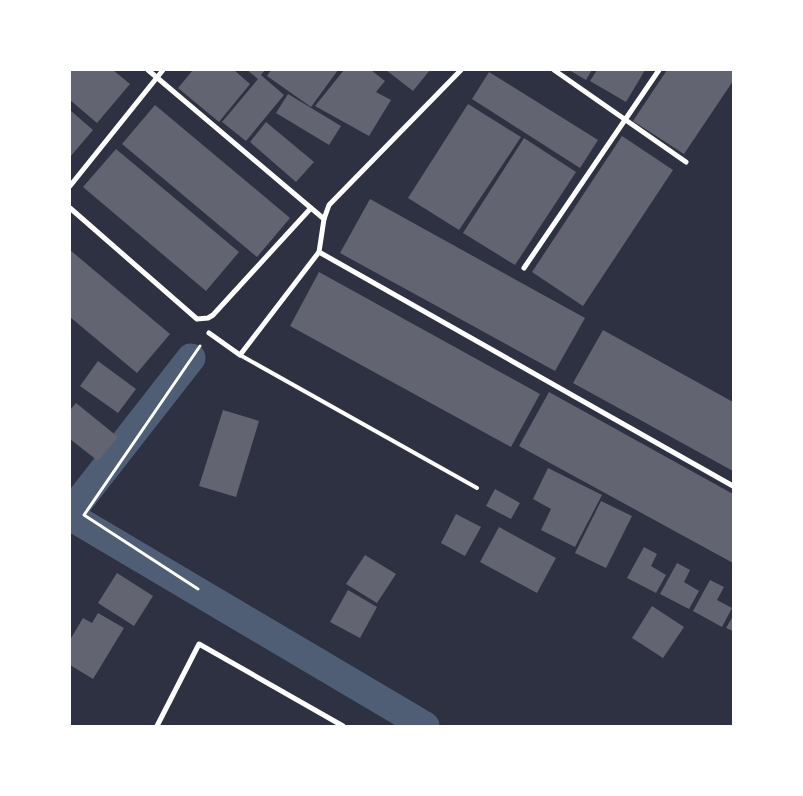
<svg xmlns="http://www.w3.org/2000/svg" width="803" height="796" viewBox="0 0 803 796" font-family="Ubuntu,sans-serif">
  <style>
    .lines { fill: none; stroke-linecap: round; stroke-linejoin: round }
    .canal { stroke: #4f5d75; stroke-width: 29 }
    .building { fill: #626471 }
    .path { stroke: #fff; stroke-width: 3 }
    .service { stroke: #fff; stroke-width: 4 }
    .minor { stroke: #fff; stroke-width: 5 }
  </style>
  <rect width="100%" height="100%" fill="#2d3142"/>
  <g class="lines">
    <g class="canal">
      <polyline points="70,513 191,358"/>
      <polyline points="70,516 425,726"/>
    </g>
  </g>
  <g class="building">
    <polygon points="70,70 113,70 130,84 97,123 70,100"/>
    <polygon points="193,70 234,70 250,84 219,122 178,88"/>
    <polygon points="247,70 265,70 261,75 284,95 246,141 222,122 258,79"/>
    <polygon points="271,70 338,70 311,107 267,76"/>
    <polygon points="344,70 371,70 385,81 376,92 391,100 369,136 315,106"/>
    <polygon points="386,70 430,70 413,91"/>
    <polygon points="569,70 592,70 586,80"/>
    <polygon points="597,70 645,70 626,102 590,81"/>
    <polygon points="667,70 733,70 733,81 684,154 633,121"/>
    <polygon points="489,72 598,140 580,168 472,99"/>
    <polygon points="288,94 341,126 329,145 276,113"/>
    <polygon points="468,104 521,137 459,230 408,198"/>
    <polygon points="155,105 290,218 257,257 122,144"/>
    <polygon points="70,110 93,130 70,157"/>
    <polygon points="266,122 314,162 296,182 250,142"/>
    <polygon points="622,136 673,170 583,306 532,272"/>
    <polygon points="524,138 576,172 515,265 463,233"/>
    <polygon points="116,149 239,252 206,291 83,187"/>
    <polygon points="370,199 585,318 555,371 340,253"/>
    <polygon points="70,250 170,334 137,373 70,317"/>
    <polygon points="319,272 540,394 511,447 290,326"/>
    <polygon points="603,330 733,402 733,471 573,383"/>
    <polygon points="98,361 136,389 118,413 80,386"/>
    <polygon points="549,392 733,494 733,563 519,446"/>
    <polygon points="76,403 118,437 98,461 70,439 70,410"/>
    <polygon points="223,410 259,421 236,497 199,486"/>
    <polygon points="548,468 602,495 575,547 541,530 551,509 533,499"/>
    <polygon points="495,489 520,503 511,519 486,506"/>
    <polygon points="601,501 632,516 606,568 575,553"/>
    <polygon points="456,514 481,527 465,556 441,543"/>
    <polygon points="499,527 556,558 537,593 480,562"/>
    <polygon points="644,547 657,554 651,566 666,575 656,593 627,578"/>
    <polygon points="365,555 396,574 377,603 346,584"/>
    <polygon points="677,563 690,570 684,582 699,591 689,609 660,594"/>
    <polygon points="117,573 153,596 134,626 98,603"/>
    <polygon points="710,580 724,587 717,600 732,608 722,627 693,611"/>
    <polygon points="348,590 377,607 360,638 330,622"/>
    <polygon points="652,606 684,627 663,658 632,638"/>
    <polygon points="98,613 124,628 93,679 70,665 70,640 83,618 92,623"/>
    <polygon points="733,616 733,631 726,628"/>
  </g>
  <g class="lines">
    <polyline class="path" points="198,589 84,515 200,346"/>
    <polyline class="service" points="240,355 477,488"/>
    <g class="minor">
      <polyline points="148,70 324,219"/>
      <polyline points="554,70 686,162"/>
      <polyline points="70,186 163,70"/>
      <polyline points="70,208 197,319 208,318 213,315 311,208"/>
      <polyline points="319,252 733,486"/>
      <polyline points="524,268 659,70"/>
      <polyline points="209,333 240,355 319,252 324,219 329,205 461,70"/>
      <polyline points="157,726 199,644 343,726"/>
    </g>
  </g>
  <rect width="803" height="796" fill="none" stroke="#ffffff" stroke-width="142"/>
</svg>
